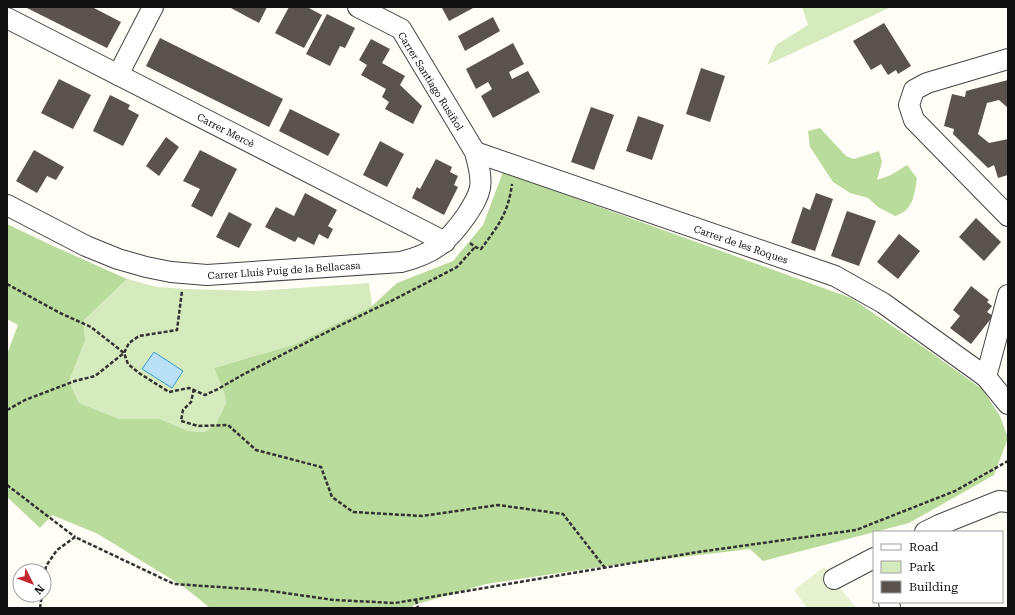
<svg xmlns="http://www.w3.org/2000/svg" width="1015" height="615" viewBox="0 0 1015 615" font-family="'Roboto Serif',serif">
  <style>
    .green { fill: #d5ebbd }
    .forest { fill: #b9dc9c }
    .pitch { fill: #e6f2cf }
    .water { fill: #b9e0f7; stroke: #3f96cf }
    .building { fill: #5a524d }
    .lines { fill: none; stroke-linecap: round; stroke-linejoin: round }
    .minor-casing { stroke: #444; stroke-width: 22 }
    .path { stroke: #333; stroke-width: 2.5; stroke-dasharray: 4 2; stroke-linecap: butt }
    .minor { stroke: #fff; stroke-width: 20 }
    .labels { text-anchor: middle; stroke-width: 4; stroke-linejoin: round; paint-order: stroke }
    .street-label { font-size: 10px; fill: #111; stroke: #fff }
  </style>
  <rect width="100%" height="100%" fill="#fffdf5"/>
  <g class="green">
    <polygon points="802,7 891,7 767,65 776,45 808,25"/>
    <polygon points="127,279 157,287 186,289 255,291 369,283 372,306 293,345 214,368 225,395 226,403 215,426 204,432 188,431 160,419 119,419 79,403 69,381 85,341 84,320"/>
  </g>
  <g class="forest">
    <path d="M820,128L846,156L854,159L879,151L882,162L877,180L891,175L907,165L917,178C914,195 914,210 895,216L878,207L868,198L850,193L833,182L810,147L808,131Z"/>
    <polygon points="503,172 851,298 919,344 982,389 1000,416 1008,438 994,475 909,523 763,561 750,549 606,566 486,584 414,605 411,608 210,608 184,587 98,534 52,515 40,528 7,497 7,354 18,325 7,319 7,224 51,245 127,279 84,320 85,341 69,381 79,403 119,419 160,419 188,431 204,432 215,426 226,403 225,395 214,368 293,345 372,306 397,283 453,261 483,225"/>
  </g>
  <polygon class="pitch" points="824,567 856,608 807,608 794,590"/>
  <polygon class="water" points="154,352 183,371 172,388 142,369"/>
  <g class="building">
    <polygon points="25,7 92,7 121,22 107,48"/>
    <polygon points="229,7 267,7 259,23"/>
    <polygon points="289,7 307,7 322,15 304,48 275,33"/>
    <polygon points="444,7 475,7 449,21 442,8"/>
    <polygon points="327,14 355,28 345,48 340,46 330,66 306,54"/>
    <polygon points="493,17 500,31 465,51 458,36"/>
    <polygon points="884,23 911,66 898,74 896,70 888,75 881,64 871,70 853,41"/>
    <polygon points="160,38 283,99 269,127 146,66"/>
    <polygon points="371,39 390,49 382,63 405,76 400,85 422,106 413,124 385,109 389,102 382,97 386,89 361,75 367,65 359,60"/>
    <polygon points="513,43 524,64 509,72 512,79 528,71 540,92 493,118 481,96 492,89 488,82 476,89 466,69"/>
    <polygon points="701,68 725,76 710,122 686,114"/>
    <polygon points="59,79 91,95 73,129 41,113"/>
    <polygon points="1008,80 1008,108 999,100 987,103 978,134 989,143 1008,139 1008,175 998,178 994,165 988,168 953,134 954,129 944,126 952,94 965,97 966,91"/>
    <polygon points="110,95 130,105 128,109 139,115 123,146 93,131"/>
    <polygon points="591,107 614,115 594,170 571,162"/>
    <polygon points="290,109 340,134 328,156 279,131"/>
    <polygon points="638,116 664,125 652,160 626,151"/>
    <polygon points="166,137 179,147 159,176 146,166"/>
    <polygon points="380,141 404,154 387,187 363,175"/>
    <polygon points="34,150 64,167 56,180 47,176 37,193 16,181"/>
    <polygon points="200,150 237,169 212,217 191,206 200,189 183,181"/>
    <polygon points="436,159 452,167 450,172 458,176 454,185 458,187 444,215 412,198 417,187 420,189"/>
    <polygon points="305,193 337,210 328,226 333,229 328,239 319,234 314,245 298,237 295,242 265,227 276,207 294,216"/>
    <polygon points="816,193 833,199 815,251 791,243 803,207 810,210"/>
    <polygon points="847,211 876,221 859,266 831,256"/>
    <polygon points="229,212 252,224 239,248 216,237"/>
    <polygon points="976,218 1001,242 984,261 959,237"/>
    <polygon points="899,234 920,251 898,279 877,262"/>
    <polygon points="971,286 989,300 987,302 992,306 987,312 993,316 971,344 950,328 960,316 953,310"/>
  </g>
  <g class="lines">
    <defs>
      <g id="minor">
        <polyline points="7,18 445,242"/>
        <polyline points="1008,59 927,83 914,90 909,105 914,120 1008,216"/>
        <polyline points="118,75 153,7"/>
        <polyline points="475,152 835,276 883,303 986,377 1008,295"/>
        <path d="M7,205L86,246L118,259L146,267L171,272L207,275L401,262C433,254 447,243 466,216C472,207 478,198 480,188C482,176 478,164 475,152L401,29L358,7"/>
        <polyline points="986,377 1008,404"/>
        <polyline points="925,532 939,525 999,501 1008,502"/>
        <polyline points="834,579 874,558"/>
        <polyline points="889,602 890,608"/>
      </g>
    </defs>
    <use href="#minor" class="minor-casing"/>
    <g class="path">
      <path d="M470,243L475,247L481,249C498,226 508,214 512,184"/>
      <polyline points="7,284 60,313 91,327 124,353 128,364 139,373 169,392 189,388 205,395 218,389 244,374 339,326 395,299 457,267 475,247"/>
      <polyline points="194,389 191,402 183,410 181,421 198,426 228,425 256,450 321,467 332,497 353,512 422,516 498,505 563,514 605,568"/>
      <polyline points="7,410 25,400 75,381 95,376 124,353 129,343 139,336 177,330 182,291"/>
      <polyline points="7,485 75,537"/>
      <polyline points="44,582 46,566 57,550 75,537 174,584 264,590 334,600 395,603 698,552 856,530 955,491 1008,461"/>
      <polyline points="416,600 418,608"/>
      <polyline points="40,608 42,595"/>
    </g>
    <use href="#minor" class="minor"/>
  </g>
  <g class="labels">
    <g class="street-label">
      <text transform="translate(431 81) rotate(58)" y="4">Carrer Santiago Rusiñol</text>
      <text transform="translate(226 130) rotate(27)" y="4">Carrer Mercè</text>
      <text transform="translate(741 244) rotate(19)" y="4">Carrer de les Roques</text>
      <text transform="translate(284 270) rotate(-4)" y="4">Carrer Lluís Puig de la Bellacasa</text>
    </g>
  </g>
  <rect width="1015" height="615" fill="none" stroke="#111111" stroke-width="16"/>
  <rect x="873" y="531" width="130" height="72" fill="#ffffff" stroke="#a0a0a0"/>
  <rect x="881" y="544" width="20" height="6" fill="#ffffff" stroke="#a0a0a0"/>
  <text x="909" y="551" font-size="12" fill="#111111">Road</text>
  <rect x="881" y="561" width="20" height="12" fill="#d5ebbd" stroke="#a0a0a0"/>
  <text x="909" y="571" font-size="12" fill="#111111">Park</text>
  <rect x="881" y="581" width="20" height="12" fill="#5a524d" stroke="#a0a0a0"/>
  <text x="909" y="591" font-size="12" fill="#111111">Building</text>
  <g transform="translate(32 583) rotate(132)"><circle r="19" fill="#ffffff" stroke="#a0a0a0"/>
  <path d="M0-3L7 15L0 10L-7 15Z" fill="#c4262e"/>
  <text y="-6" font-size="11" font-weight="bold" text-anchor="middle" fill="#111111">N</text>
  </g>
</svg>
